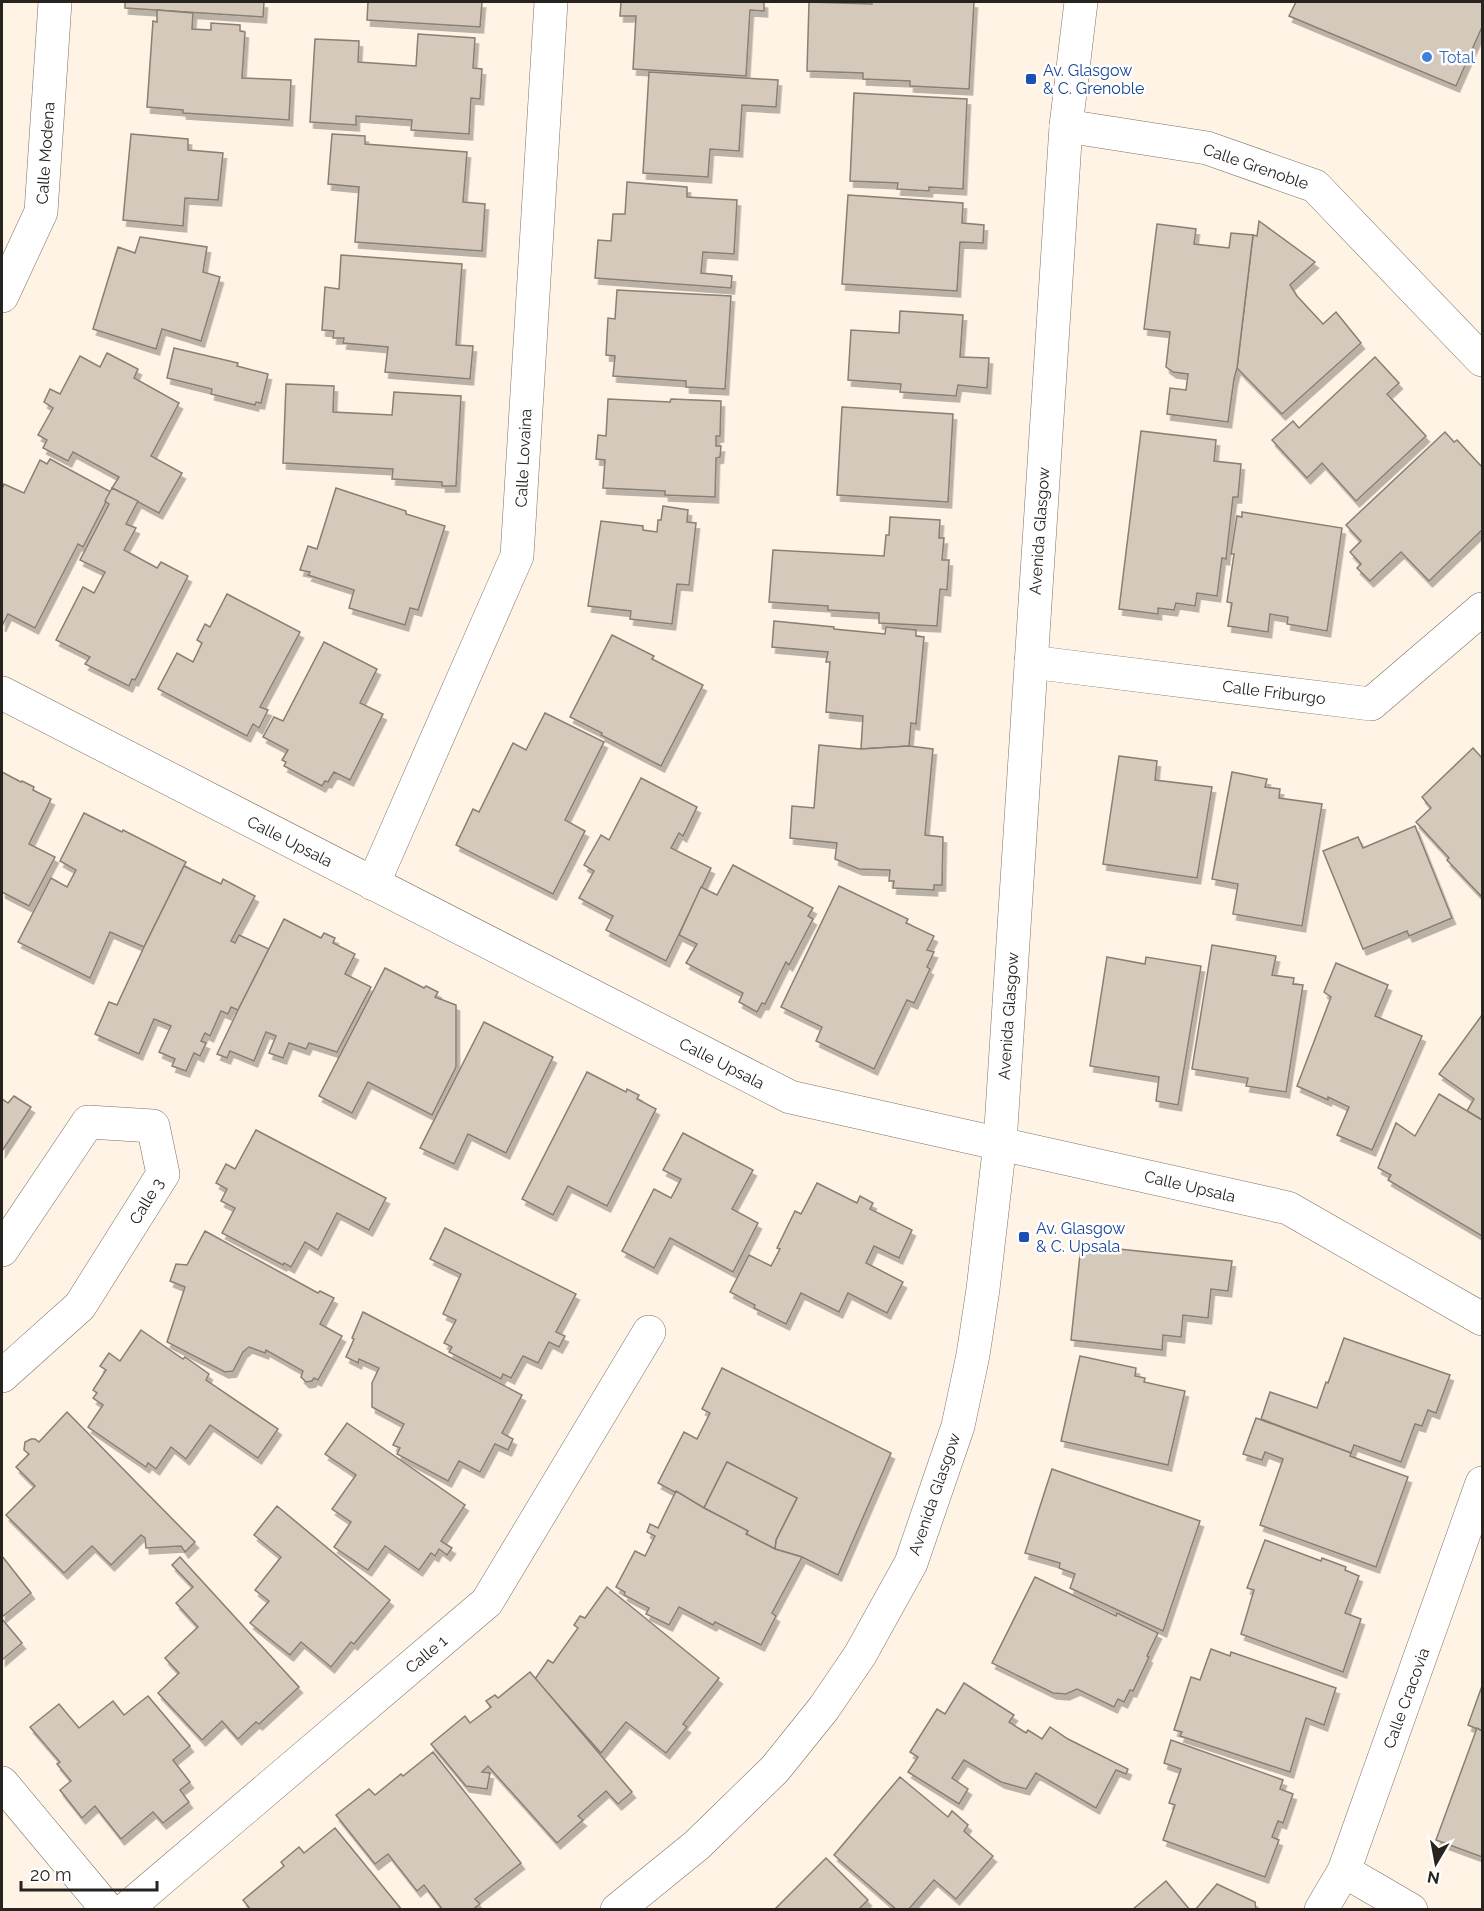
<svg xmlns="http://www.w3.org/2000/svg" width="1484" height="1911" viewBox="0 0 1484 1911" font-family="Raleway,sans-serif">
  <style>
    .building { fill: #d4c9ba; stroke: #897f72; stroke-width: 1.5; filter: url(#shadow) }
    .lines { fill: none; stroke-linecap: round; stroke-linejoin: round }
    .street-casing { stroke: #7c7265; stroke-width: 34 }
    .street { stroke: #fff; stroke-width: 33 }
    .shop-dot { fill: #3f7fe0; stroke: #fff; stroke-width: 2 }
    .transit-dot { fill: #1a4fb4; stroke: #fff; stroke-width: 2 }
    .labels { text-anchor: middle; stroke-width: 5; stroke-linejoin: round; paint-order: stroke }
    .shop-label { font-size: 16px; fill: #366cbe; stroke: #fff; text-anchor: start }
    .transit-label { font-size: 16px; fill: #164399; stroke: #fff; text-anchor: start }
    .street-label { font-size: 16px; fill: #27231e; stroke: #fff }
  </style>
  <defs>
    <filter id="shadow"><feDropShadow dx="3.5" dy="6" stdDeviation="0" flood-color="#0004"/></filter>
  </defs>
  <rect width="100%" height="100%" fill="#fef3e4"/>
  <g class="building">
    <polygon points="125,2 264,2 263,17 125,8"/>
    <polygon points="368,2 482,2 480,27 367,20"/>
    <polygon points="621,2 764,2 764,11 750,10 746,76 633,69 636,16 620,16"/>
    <polygon points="809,2 872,4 872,2 974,2 969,89 910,86 910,81 863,79 863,73 807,71"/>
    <polygon points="1296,2 1482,2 1482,27 1456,86 1289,16"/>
    <polygon points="157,10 193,13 192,29 211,30 211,23 240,25 240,31 245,32 242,78 291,80 289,120 183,113 183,110 147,107 153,21 157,22"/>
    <polygon points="418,34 475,38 473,68 482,69 480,99 471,98 469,134 411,130 412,120 356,116 356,125 310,122 315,39 359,41 358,62 416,66"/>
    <polygon points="649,72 778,80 776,107 742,105 739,151 710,149 708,177 643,173"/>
    <polygon points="854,93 967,99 963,189 929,187 929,191 897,189 898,183 850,181"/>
    <polygon points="131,134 188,139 188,150 223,153 218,200 185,198 183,226 123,220"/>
    <polygon points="332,134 365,136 365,144 467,152 463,202 485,204 482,251 355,242 359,187 328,184"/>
    <polygon points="627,182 687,187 687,197 737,200 734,254 703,252 701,273 732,276 731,288 595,278 598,240 611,241 613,214 625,214"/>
    <polygon points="848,195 963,203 962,223 984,225 983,243 960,242 957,291 842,284"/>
    <polygon points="1259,221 1315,262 1290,285 1297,296 1323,324 1336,312 1361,343 1282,414 1237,368 1253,235 1257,236"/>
    <polygon points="1157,224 1196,229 1194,244 1229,248 1231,233 1253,235 1237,368 1234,379 1228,422 1167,414 1170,388 1186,390 1188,374 1173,372 1166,367 1170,332 1144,329"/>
    <polygon points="140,237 207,247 203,272 220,277 201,341 162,329 156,349 93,329 118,247 135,253"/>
    <polygon points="341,255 462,264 456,345 473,346 470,379 385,372 388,347 343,343 344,338 333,338 334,331 322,330 325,287 339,289"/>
    <polygon points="617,290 731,296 725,389 686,387 686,381 613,376 615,356 606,355 608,318 615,319"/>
    <polygon points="900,311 963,315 960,357 989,358 987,388 958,385 956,396 900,392 901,384 848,380 851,330 899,333"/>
    <polygon points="174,348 238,363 237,366 268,374 261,403 256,402 255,405 211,394 212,389 167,378"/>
    <polygon points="107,353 138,369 134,378 179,403 151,456 182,473 159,513 112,488 119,477 73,452 68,461 43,448 47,440 38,435 53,408 44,402 50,389 60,394 80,356 100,367"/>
    <polygon points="1375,357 1399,383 1387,394 1426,436 1356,501 1322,463 1307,478 1272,440 1293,421 1299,428"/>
    <polygon points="286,384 334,386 333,412 392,415 394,392 461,396 456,486 442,486 442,482 392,479 393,469 283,463"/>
    <polygon points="608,399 670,402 671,399 721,401 720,436 716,436 716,446 721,446 720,457 716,458 715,497 665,495 665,491 603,488 605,460 596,459 598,435 606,436"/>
    <polygon points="842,407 953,414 948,502 837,495"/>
    <polygon points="1141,431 1216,440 1214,461 1241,464 1238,497 1233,497 1226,559 1222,558 1217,596 1197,593 1195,606 1176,603 1174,610 1158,608 1158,614 1119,609"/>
    <polygon points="1445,432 1454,442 1457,440 1482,467 1482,530 1429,581 1401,552 1370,581 1357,568 1361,564 1350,552 1361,541 1346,525"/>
    <polygon points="50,459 111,492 83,547 78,544 35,628 8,614 2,626 2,489 4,484 24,493 40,460 47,464"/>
    <polygon points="112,488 138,501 126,524 136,528 124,550 157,568 161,562 188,576 135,680 132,679 129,686 85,664 90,657 56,640 83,587 94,593 105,572 80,560 109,504 105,501"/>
    <polygon points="336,488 406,511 406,514 445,526 418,610 410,608 405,625 349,608 354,590 308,575 310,572 300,570 308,546 317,549"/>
    <polygon points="663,506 688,510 687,522 696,523 689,585 677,584 672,624 630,619 631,611 588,606 601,521 643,526 643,530 657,532 658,520 661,520"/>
    <polygon points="1242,512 1342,528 1327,631 1287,624 1288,617 1270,614 1268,632 1228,626 1232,603 1227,602 1234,554 1231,554 1237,516 1242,517"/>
    <polygon points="890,517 940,520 939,538 944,538 942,560 949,560 947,590 940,589 937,626 879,623 879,613 828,610 828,606 769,602 773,550 884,556 886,535 889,535"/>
    <polygon points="227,594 300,632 260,707 268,710 259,728 253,724 247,736 158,689 177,653 193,662 202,643 197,640 205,624 210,627"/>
    <polygon points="774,621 834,627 834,629 885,634 886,627 916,630 916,636 924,637 916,724 911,723 909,746 861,749 863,716 826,712 830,662 826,662 828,652 772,647"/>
    <polygon points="612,635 654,656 652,659 703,685 661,766 601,735 602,733 570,717"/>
    <polygon points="324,642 377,669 360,703 383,714 350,780 334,772 328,782 325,781 322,786 284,766 286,762 282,760 288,750 263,737 274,717 283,721"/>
    <polygon points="545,713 604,742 565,820 585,831 553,894 456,845 473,809 479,812 513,743 526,750"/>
    <polygon points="819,745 861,749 909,746 933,749 925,835 943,837 942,885 934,885 934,890 893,888 894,881 889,881 890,870 859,869 835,859 837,843 790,838 792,806 814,808"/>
    <polygon points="1473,748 1482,758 1482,897 1447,860 1449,858 1416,822 1431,808 1422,797"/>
    <polygon points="1119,756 1157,761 1155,780 1212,787 1197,878 1103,864"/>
    <polygon points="2,772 21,782 22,781 34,787 33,790 51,799 29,844 55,857 29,906 2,892"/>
    <polygon points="1232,772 1267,779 1265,787 1280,789 1279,798 1322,804 1302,926 1233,914 1238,884 1212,879"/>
    <polygon points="641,778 697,807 683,836 679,833 671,848 711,868 666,961 606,930 613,916 579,898 594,871 584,865 601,835 609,840"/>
    <polygon points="84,813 122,832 123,830 186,862 144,947 110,932 90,978 18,942 51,878 67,887 76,870 60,861"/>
    <polygon points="1415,826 1452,918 1409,936 1407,931 1363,949 1323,851 1358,837 1363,848"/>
    <polygon points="733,865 813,908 808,916 813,919 789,965 786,962 765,1004 762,1003 757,1012 739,1002 743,993 686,963 697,944 679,935 701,887 717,895"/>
    <polygon points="184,866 221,884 223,879 255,896 231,941 235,943 239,935 269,949 238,1010 231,1007 228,1014 221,1011 210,1036 205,1033 201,1041 206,1043 200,1056 194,1053 186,1071 172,1066 175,1059 159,1052 171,1026 154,1019 139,1054 95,1034 109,1002 117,1005 144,947"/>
    <polygon points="839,886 908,919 906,923 934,936 927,950 934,952 927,967 930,969 914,1003 907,1000 874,1069 816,1041 822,1027 781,1007"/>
    <polygon points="284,919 321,938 324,933 335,938 333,943 355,954 345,974 371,987 337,1052 309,1043 306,1049 289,1043 283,1058 269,1053 276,1036 266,1032 254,1061 230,1051 227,1058 217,1054 238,1010"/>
    <polygon points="1212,945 1276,956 1272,975 1294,978 1293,984 1303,985 1286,1092 1246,1086 1248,1078 1192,1069"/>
    <polygon points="1107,957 1145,964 1146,957 1201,966 1178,1105 1156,1101 1159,1077 1090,1066"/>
    <polygon points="1336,963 1388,985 1375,1016 1422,1036 1372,1150 1337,1135 1349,1107 1328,1097 1328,1100 1297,1086 1331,997 1324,992"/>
    <polygon points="385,968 424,988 426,986 438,992 435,997 456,1005 456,1067 432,1115 368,1082 352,1113 319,1096"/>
    <polygon points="1482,1015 1482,1120 1467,1111 1474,1099 1439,1074"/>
    <polygon points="484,1022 553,1057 506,1153 468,1134 454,1164 420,1148"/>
    <polygon points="587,1072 626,1092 627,1089 639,1095 637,1099 656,1109 607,1206 568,1186 553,1215 522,1199"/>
    <polygon points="1439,1094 1482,1120 1482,1236 1388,1180 1391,1175 1378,1168 1396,1123 1415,1136"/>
    <polygon points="14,1096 31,1107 2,1151 2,1099 8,1103"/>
    <polygon points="256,1130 386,1198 369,1230 337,1213 318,1250 305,1242 291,1267 284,1263 283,1265 222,1233 235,1208 221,1201 227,1189 216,1183 226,1164 235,1169"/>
    <polygon points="683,1133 753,1170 732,1209 758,1223 733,1272 670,1238 654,1268 622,1251 654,1189 671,1198 681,1179 663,1170"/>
    <polygon points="817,1183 857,1203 860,1196 873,1203 870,1209 912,1230 899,1258 874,1246 866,1263 903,1282 887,1313 848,1293 839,1312 801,1293 786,1324 754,1308 755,1305 730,1292 749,1255 771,1266 780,1249 777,1248 795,1211 801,1214"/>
    <polygon points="445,1228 576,1294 556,1332 565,1336 559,1347 549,1342 538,1363 523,1356 511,1378 503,1374 501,1379 449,1352 452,1347 444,1343 456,1320 443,1314 461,1274 430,1259"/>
    <polygon points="205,1231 318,1293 320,1291 334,1298 320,1324 342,1336 318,1380 314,1378 312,1381 306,1382 301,1377 303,1371 266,1350 265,1353 249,1347 243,1352 233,1371 225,1372 167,1342 185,1287 170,1281 176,1264 187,1265"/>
    <polygon points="1081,1245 1232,1261 1228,1291 1211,1289 1208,1318 1183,1315 1181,1337 1163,1335 1162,1350 1071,1340"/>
    <polygon points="363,1312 522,1395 502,1433 513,1439 508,1450 495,1444 480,1472 459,1461 448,1481 397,1454 400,1448 393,1445 404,1424 372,1407 372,1383 379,1368 359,1359 358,1363 346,1357 354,1339 352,1338"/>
    <polygon points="141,1330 183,1359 185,1357 209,1374 206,1380 278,1429 258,1458 210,1425 186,1459 171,1447 156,1469 148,1463 146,1467 88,1427 103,1405 93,1398 97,1393 93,1390 106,1370 100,1366 109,1353 120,1361"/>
    <polygon points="1344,1338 1450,1375 1436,1413 1428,1410 1422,1426 1415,1424 1401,1462 1354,1445 1351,1453 1261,1419 1270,1392 1317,1408 1326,1382 1328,1383"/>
    <polygon points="1080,1356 1136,1368 1135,1376 1145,1378 1144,1382 1185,1391 1168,1465 1061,1441"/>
    <polygon points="722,1368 891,1453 838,1575 802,1557 775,1549 776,1540 797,1498 727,1462 704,1508 658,1483 684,1432 697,1439 710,1413 702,1409"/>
    <polygon points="67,1412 195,1542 185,1552 181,1546 146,1548 145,1538 141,1535 111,1565 92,1546 64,1573 6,1515 35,1486 16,1467 29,1454 24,1450 25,1442 31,1439 35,1439 39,1442"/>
    <polygon points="1256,1418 1351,1453 1350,1456 1408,1477 1376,1567 1260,1525 1283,1459 1265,1452 1262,1460 1243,1454"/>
    <polygon points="347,1423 465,1505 441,1541 452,1548 447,1555 439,1549 435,1556 431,1553 419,1570 385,1546 368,1570 334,1547 351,1522 332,1509 356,1475 325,1454"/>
    <polygon points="727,1462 797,1498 776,1540 775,1549 746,1534 748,1531 704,1508"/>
    <polygon points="1052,1469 1200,1521 1163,1631 1070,1588 1075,1574 1059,1568 1060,1563 1025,1553"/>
    <polygon points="676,1491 704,1508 748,1531 746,1534 775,1549 802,1557 772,1613 776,1616 761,1645 715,1622 713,1625 679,1607 669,1625 646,1614 649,1608 624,1595 625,1592 616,1587 635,1551 645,1556 655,1536 647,1532 650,1524 658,1528"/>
    <polygon points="277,1506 390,1600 354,1644 351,1642 331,1667 301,1642 290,1655 250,1623 269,1601 255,1590 281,1557 254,1535"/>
    <polygon points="1265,1540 1321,1561 1322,1558 1346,1567 1345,1570 1359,1576 1345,1613 1361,1619 1343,1672 1241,1634 1254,1590 1247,1588"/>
    <polygon points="2,1556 31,1593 2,1617"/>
    <polygon points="180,1557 299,1687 259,1724 256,1722 238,1739 222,1721 202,1740 158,1693 179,1673 165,1658 198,1627 176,1603 193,1587 172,1565"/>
    <polygon points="1035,1577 1116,1616 1117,1613 1158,1633 1147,1656 1149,1657 1133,1691 1130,1690 1124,1702 1118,1699 1114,1707 1077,1689 1066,1694 1053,1693 992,1663"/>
    <polygon points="607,1587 719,1678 683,1724 687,1727 666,1753 626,1722 601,1753 535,1679 548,1660 553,1663 578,1628 574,1625 580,1616 585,1618"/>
    <polygon points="2,1619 22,1643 2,1660"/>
    <polygon points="1211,1649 1230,1656 1231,1652 1336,1688 1324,1725 1306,1718 1290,1772 1180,1736 1182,1732 1174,1730 1191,1677 1200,1680"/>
    <polygon points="530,1672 632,1792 618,1804 606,1791 578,1816 583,1820 557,1843 488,1766 482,1772 490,1773 487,1789 466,1786 431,1744 465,1716 470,1723 491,1707 486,1701 495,1695 498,1698"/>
    <polygon points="964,1683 1014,1715 1009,1722 1026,1733 1028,1730 1042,1739 1050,1727 1068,1739 1128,1769 1126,1774 1116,1770 1096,1808 1036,1773 1026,1789 1001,1782 964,1760 952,1778 968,1789 959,1804 908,1772 918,1757 910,1752 937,1709 945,1714"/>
    <polygon points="1482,1686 1482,1731 1468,1725"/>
    <polygon points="148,1696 190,1746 173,1760 190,1782 180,1790 189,1802 163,1823 153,1812 121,1839 95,1806 82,1818 60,1790 71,1781 57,1764 60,1762 30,1727 59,1704 79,1728 113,1701 124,1715"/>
    <polygon points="1477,1728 1482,1731 1482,1857 1436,1840"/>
    <polygon points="1171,1740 1283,1780 1280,1789 1293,1794 1283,1823 1278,1821 1272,1837 1279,1840 1265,1877 1163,1840 1175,1805 1169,1803 1181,1769 1164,1763"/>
    <polygon points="433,1752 521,1863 475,1899 480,1904 472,1910 443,1910 424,1885 417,1891 388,1854 375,1864 336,1815 369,1789 375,1795 401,1774 403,1776"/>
    <polygon points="900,1777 948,1817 952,1811 968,1825 964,1831 993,1856 956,1899 934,1880 908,1910 897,1910 834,1855"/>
    <polygon points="335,1828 402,1910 251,1910 243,1900 284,1866 281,1862 299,1847 304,1853"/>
    <polygon points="826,1858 868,1900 860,1908 861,1910 774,1910"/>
    <polygon points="1166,1881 1190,1910 1132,1910"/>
    <polygon points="1217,1884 1255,1902 1256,1910 1195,1910"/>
  </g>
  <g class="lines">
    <defs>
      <g id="street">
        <polyline points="1066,126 1207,148 1315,186 1482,360"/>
        <polyline points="2,296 41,212 55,2"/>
        <polyline points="1031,662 1371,704 1482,609"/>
        <polyline points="2,693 790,1097 1288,1208 1482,1319"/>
        <polyline points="373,884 517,556 551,2"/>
        <polyline points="2,1250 88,1122 153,1126 163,1174 80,1306 2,1376"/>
        <polyline points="2,1783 108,1910"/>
        <polyline points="1344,1871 1411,1910"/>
        <polyline points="125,1910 487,1602 649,1332"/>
        <polyline points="617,1910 697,1845 775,1769 824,1708 860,1655 911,1563 958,1426 973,1355 983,1289 1000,1143 1066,126 1081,2"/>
        <polyline points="1321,1910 1344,1871 1482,1483"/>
      </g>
    </defs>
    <use href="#street" class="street-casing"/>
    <use href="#street" class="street"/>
  </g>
  <circle class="shop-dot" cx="1427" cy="57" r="6"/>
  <g class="transit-dot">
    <rect x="1025" y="73" width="12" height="12" rx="3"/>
    <rect x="1018" y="1231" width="12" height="12" rx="3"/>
  </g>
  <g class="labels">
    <g class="shop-label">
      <text x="1439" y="63">Total</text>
    </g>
    <g class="transit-label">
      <text x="1043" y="76">Av. Glasgow<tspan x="1043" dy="18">&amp; C. Grenoble</tspan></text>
      <text x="1036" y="1234">Av. Glasgow<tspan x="1036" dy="18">&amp; C. Upsala</tspan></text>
    </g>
    <g class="street-label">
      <text transform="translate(45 153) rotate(-86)" y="6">Calle Modena</text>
      <text transform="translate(1256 166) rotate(19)" y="6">Calle Grenoble</text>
      <text transform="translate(523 458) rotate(-87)" y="6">Calle Lovaina</text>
      <text transform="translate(1039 531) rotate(-86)" y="6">Avenida Glasgow</text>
      <text transform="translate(1274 692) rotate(7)" y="6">Calle Friburgo</text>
      <text transform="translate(290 841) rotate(27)" y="6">Calle Upsala</text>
      <text transform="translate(1008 1016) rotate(-86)" y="6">Avenida Glasgow</text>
      <text transform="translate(722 1063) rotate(27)" y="6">Calle Upsala</text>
      <text transform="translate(1190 1186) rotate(13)" y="6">Calle Upsala</text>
      <text transform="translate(146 1201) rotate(-59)" y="6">Calle 3</text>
      <text transform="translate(934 1494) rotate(-71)" y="6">Avenida Glasgow</text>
      <text transform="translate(426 1654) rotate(-40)" y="6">Calle 1</text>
      <text transform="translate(1406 1698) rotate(-70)" y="6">Calle Cracovia</text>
    </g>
  </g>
  <rect width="1484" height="1911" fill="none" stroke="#27231e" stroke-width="6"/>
  <g transform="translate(1436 1863) rotate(190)" stroke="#ffffff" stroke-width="4.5" paint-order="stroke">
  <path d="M0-4.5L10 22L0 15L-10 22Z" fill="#27231e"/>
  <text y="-9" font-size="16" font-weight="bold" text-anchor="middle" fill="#27231e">N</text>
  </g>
  <path d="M21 1881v9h136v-9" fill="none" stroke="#27231e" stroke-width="3"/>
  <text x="30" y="1881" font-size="18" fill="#27231e" stroke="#ffffff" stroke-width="4.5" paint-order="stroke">20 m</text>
</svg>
